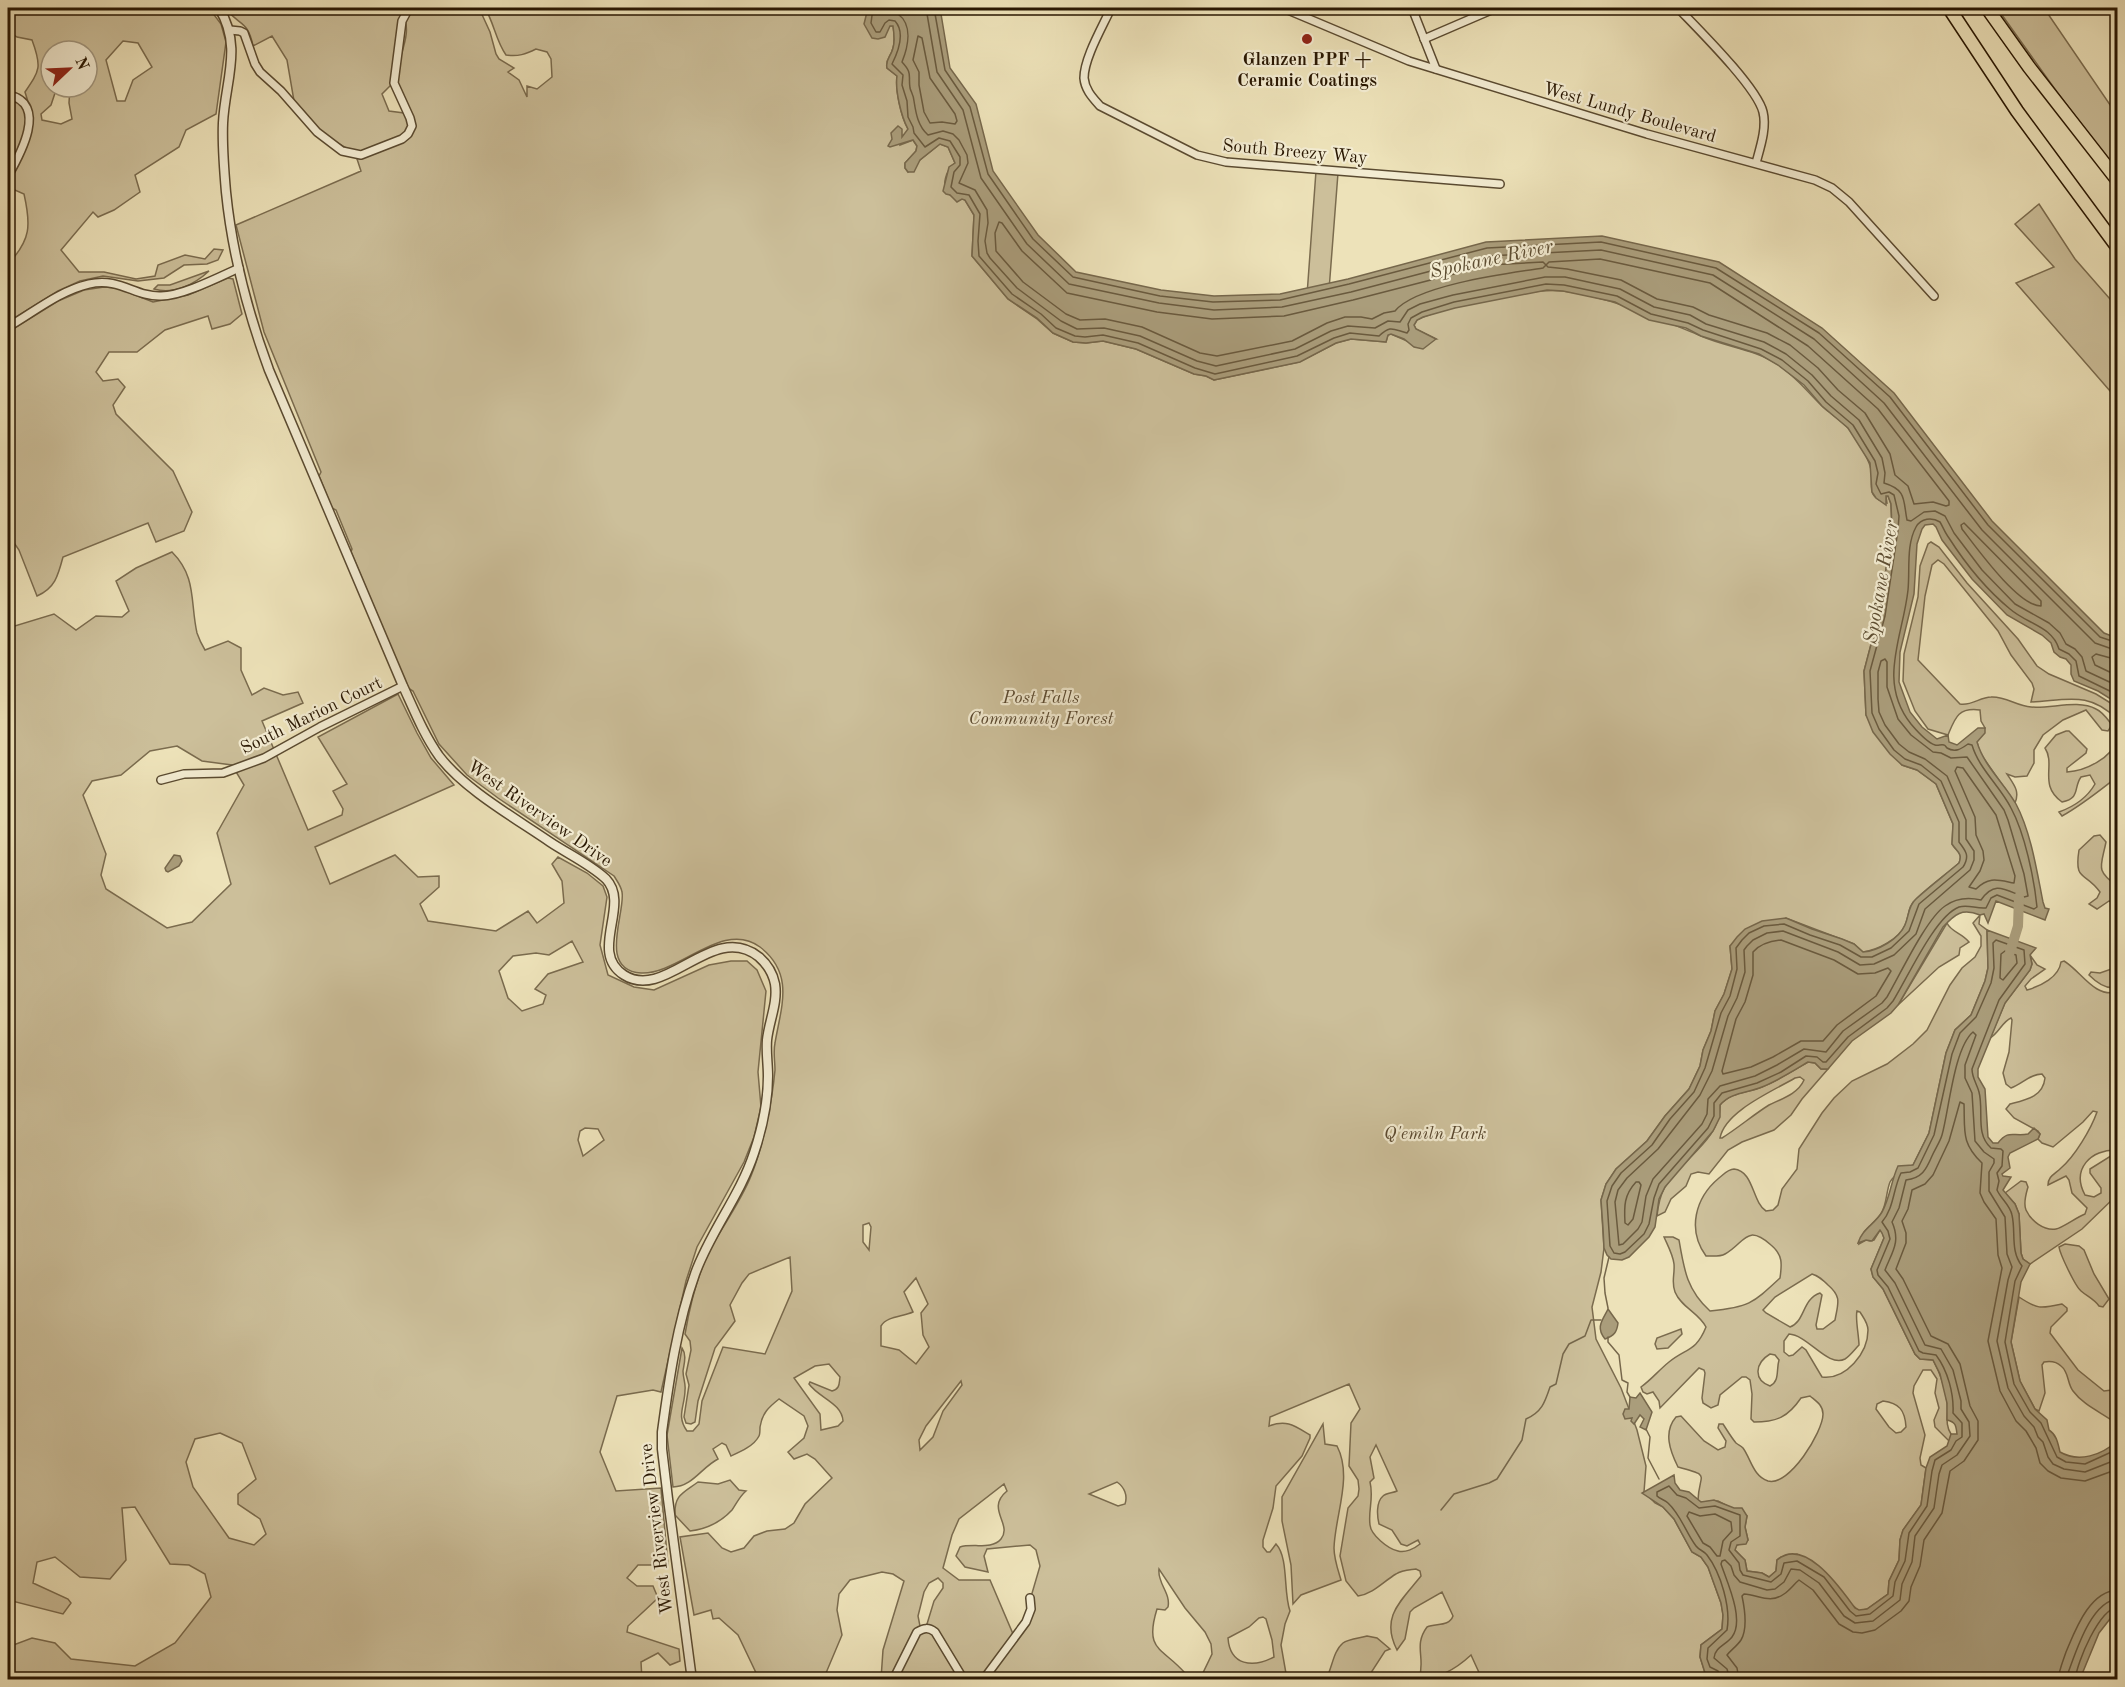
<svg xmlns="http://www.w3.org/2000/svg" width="2125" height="1687" viewBox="0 0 2125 1687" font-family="'Old Standard TT',serif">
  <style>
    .green { fill: #ccbf9a; stroke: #7a6b4e; stroke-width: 1.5; fill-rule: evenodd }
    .water { fill: #aa9d7b; stroke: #76674b; stroke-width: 1.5 }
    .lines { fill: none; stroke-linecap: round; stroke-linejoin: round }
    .shore { stroke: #6a5a3e; stroke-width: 1.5 }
    .stream { stroke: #76674b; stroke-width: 1.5 }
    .river { stroke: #aa9d7b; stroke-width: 10 }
    .minor-casing { stroke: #5a4a30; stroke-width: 10 }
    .tertiary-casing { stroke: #5a4a30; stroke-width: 11 }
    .motorway-casing { stroke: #291702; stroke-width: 15 }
    .minor { stroke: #f3ecd2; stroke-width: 7 }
    .tertiary { stroke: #f3ecd2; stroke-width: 8 }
    .motorway { stroke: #ede2b9; stroke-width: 12 }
    .poi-dot { fill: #8f2418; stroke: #f3ecd2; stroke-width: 2 }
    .labels { text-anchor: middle; stroke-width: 4.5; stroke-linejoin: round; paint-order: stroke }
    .poi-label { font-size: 18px; font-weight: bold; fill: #291702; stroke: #f3ecd2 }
    .street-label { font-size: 18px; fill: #291702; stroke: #f3ecd2 }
    .park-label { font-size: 18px; font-style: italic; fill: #5a4930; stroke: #f3ecd2 }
    .water-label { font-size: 20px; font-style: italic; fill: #5d4d32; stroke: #f3ecd2 }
  </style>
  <rect width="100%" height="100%" fill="#ede2b9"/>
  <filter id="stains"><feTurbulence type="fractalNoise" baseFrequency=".00333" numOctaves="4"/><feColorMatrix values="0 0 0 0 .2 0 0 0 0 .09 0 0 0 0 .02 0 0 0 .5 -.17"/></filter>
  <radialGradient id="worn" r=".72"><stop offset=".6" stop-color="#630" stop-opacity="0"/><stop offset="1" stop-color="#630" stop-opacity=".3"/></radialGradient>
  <g class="green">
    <path d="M8,8H209L221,24L226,42L216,114L186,130L179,147L135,175L140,192L114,210L98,217L93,212L61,250L79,272H104L136,279L155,276L158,265L185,255L205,259L214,249L223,250L218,260L207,264L184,265L164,278L138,281L103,276L80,281L58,291L8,322V264C31,240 31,225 24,194L8,187V181L30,132L33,118L25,92C40,70 42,67 32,40L17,37L8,31ZM123,41L138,43L152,67L133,80L125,101H117L106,60ZM72,46L74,51H87V87H70L69,103L72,119L61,124L42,120L41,114L51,105L57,87H51V51Z"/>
    <path d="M225,8H479L490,32L496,54L499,59L514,68L508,72L519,80L527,97V86L537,89L552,77L551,59L547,52L536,49C526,54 518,57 506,55C496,41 494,23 485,8H868L865,24L893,26C894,32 895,41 893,48C891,57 885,59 887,68L897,76C895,90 901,117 908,129L906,134L901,137L900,145L913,140L917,146L916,151L905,163V168L908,172L920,160L940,144L948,147L955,163C946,170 940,187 950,195C954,197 961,198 965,200L974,215L972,256L1008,299L1037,319L1053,333L1073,342L1086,343L1103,341L1136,349L1194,374L1206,376L1214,380L1299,362L1336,343L1351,339L1386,342L1388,335L1391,334L1407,341L1436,339L1416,329L1414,325L1417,320C1444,307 1534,287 1563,291C1611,297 1657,318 1701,336C1726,347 1754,349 1777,364C1796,376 1808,393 1824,408C1831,414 1841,420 1848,428C1856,437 1865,452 1869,463C1877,480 1861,496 1887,503L1886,496H1888L1891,504L1892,530L1879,614L1864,671L1866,715L1902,765L1917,770L1936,784L1953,824L1952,844C1957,852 1963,853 1959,863C1945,875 1930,886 1916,899C1908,906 1909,916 1905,925C1899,939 1878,950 1863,952L1854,944L1786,918L1730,946L1732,969L1724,994L1715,1011L1711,1031L1703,1050L1700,1066L1689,1089L1665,1116L1647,1141L1616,1169L1606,1184L1601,1200L1604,1248L1601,1272L1592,1307L1596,1339L1621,1388L1637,1430L1646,1466L1644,1492L1655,1503L1663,1507L1674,1519L1692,1552L1701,1557L1708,1567L1721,1603L1723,1615L1722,1629L1701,1645L1700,1657L1706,1676L1714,1674L1718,1679H1482L1471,1655C1456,1669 1439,1679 1419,1679C1426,1658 1413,1646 1427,1627C1436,1623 1449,1627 1453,1616L1442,1592L1414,1608L1410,1612L1405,1639L1397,1650C1380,1617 1401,1601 1421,1576L1420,1571L1416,1569C1409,1570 1402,1570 1396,1574C1384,1581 1373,1594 1358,1596L1346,1581L1340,1556L1348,1508L1358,1496L1359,1489L1358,1480L1349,1466L1351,1423L1360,1409L1349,1384L1270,1417L1269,1426C1287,1419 1295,1426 1310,1435V1438L1302,1456L1276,1486L1273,1508L1263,1540V1547L1267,1552H1270L1276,1544C1289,1558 1283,1592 1290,1611L1285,1624L1281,1645L1287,1679H1200L1212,1654L1211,1644L1205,1632L1185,1608L1159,1569C1157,1583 1171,1593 1168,1607L1165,1610L1157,1609C1144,1651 1162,1647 1185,1673L1184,1679H985L1021,1631L1040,1566L1036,1550L1030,1545L987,1549L984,1556L988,1572L965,1567L956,1556L960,1547C972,1543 992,1550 1001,1539C1013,1524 985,1509 1007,1491L1004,1484L959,1519L952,1535L943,1568L959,1580H990L1013,1634L981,1679H966L936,1631L927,1624L934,1601L943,1588V1583L938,1578L929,1583L924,1592L918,1616L920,1626L890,1679H881L883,1650L904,1581L893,1574L882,1572L850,1580L839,1594L837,1610L842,1635L826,1673L808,1679H759L738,1635L719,1618L713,1619L711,1610L694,1615L680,1537L708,1533L722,1548L731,1552L744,1548L754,1536L767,1531L785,1529L794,1523L805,1504L832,1478L815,1459L807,1454L794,1459L788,1452L804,1438L808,1426L804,1416L779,1399C769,1407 762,1413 760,1427C760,1429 760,1434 759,1436C754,1446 740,1452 731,1456L726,1445L722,1443L713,1449L718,1459C702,1467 692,1487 673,1487L667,1435L682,1348C687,1355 684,1364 683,1371C683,1378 686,1384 685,1390C685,1406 676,1416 687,1431H693L699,1424L702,1401L723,1347L765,1354L792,1291L790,1257L749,1274L742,1283L730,1305L735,1321L715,1348L698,1401L695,1422L691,1424L686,1423L684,1417L689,1385L686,1374L691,1350L690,1341L685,1334C690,1305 697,1274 711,1248C724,1224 741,1201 751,1176C763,1146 772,1103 775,1070C775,1061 773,1052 775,1043C781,1007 795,974 760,947C723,919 679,975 641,973C597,970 626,912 622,892C621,886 617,881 614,876L498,798L467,775L439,744L413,691L408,688L351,552L352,549L336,510L332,508L319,476L321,472L264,332L236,225L361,171L357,159L408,139L413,131C408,115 399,97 397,81C395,59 414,36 403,15L398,27L392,84L382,94L389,111L404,113L410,125L408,131L402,137L361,152H353L334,141L318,129L294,101L287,60L272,36L253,46C248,20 239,26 225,8ZM869,1223L871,1227L869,1250L863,1242V1225ZM916,1278L928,1304L921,1313L923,1335L929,1347L916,1364L899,1350L881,1346V1326C887,1316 902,1317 913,1312L904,1292ZM829,1364L840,1377C839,1384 840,1389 832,1391L810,1382L809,1384C819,1398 842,1403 843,1421L838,1426L821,1430L820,1414L794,1378L815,1366ZM961,1381L962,1385L943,1411L933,1437L920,1450L919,1440L926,1426ZM1376,1445L1397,1491C1393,1493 1386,1493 1383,1496C1376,1502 1377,1516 1379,1524L1392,1530L1401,1544L1407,1546L1418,1540L1420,1544C1414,1549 1405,1553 1398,1551C1388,1549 1371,1535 1370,1525C1368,1510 1374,1498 1370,1482L1374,1478L1370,1457ZM1117,1482C1124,1487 1128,1495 1125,1504L1118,1506L1089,1494ZM1263,1617L1266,1619L1272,1640L1274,1657C1253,1668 1230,1666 1228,1638L1249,1627L1259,1618Z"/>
    <polygon points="1997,8 2044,8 2117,115 2117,171 2057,92"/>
    <path d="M8,97C12,99 17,100 20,103C37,119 16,155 8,171Z"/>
    <polygon points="1316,171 1338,173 1329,290 1307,295"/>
    <polygon points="2039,204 2075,259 2117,307 2117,399 2016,283 2054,267 2015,224"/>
    <path d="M209,271C195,284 174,295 154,289L158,285H170Z"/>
    <path d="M228,278L233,279L242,314L230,324L212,329L208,316L165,330L137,352H109L96,372L103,381L118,379L125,387L113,405L116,414L173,471L192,512L184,531L156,542L148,523L63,557C58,576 55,588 37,596L19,550L8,534V332L58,301L84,290L104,287L117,288L153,302L188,295Z"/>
    <path d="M1931,542L1939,547L1967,583L2018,639L2037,666L2049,674L2096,694L2117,707V719C2089,691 2068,700 2031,702L2034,689L2032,683L2011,655L1998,631L1944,564L1938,560L1932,565L1925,596L1918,660L1960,704C1972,706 1980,697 1991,697C2005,696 2017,706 2031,707C2051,709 2078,699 2096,709C2103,712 2108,720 2112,725L2108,731L2102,730L2086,710L2063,720L2043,735L2034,750V763L2027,776L2015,777L2007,774C2014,785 2020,791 2015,803L1980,753L1977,742L1985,728L1981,721L1980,710C1958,707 1955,718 1948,735L1928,729L1915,711L1903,681L1904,654L1918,597L1920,566L1928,544Z"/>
    <path d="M172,552C197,577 190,602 197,633C199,639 202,645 205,650L228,641L241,648V670L252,695L264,688L283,695L298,692L303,703L262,721L308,830L342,815L343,809L333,791L347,784L318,737L398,694L417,733L431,758L454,785L315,847L330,884L395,855L418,877L439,876V887L420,904L428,921L496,931L528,911L537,923L564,903L562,881L552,864L558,857L587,873L603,886L607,897L600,945L608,975L634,987L654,990L709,965L731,961H747L757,970L766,991L758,1072L761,1107L754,1137L744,1162L697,1247L686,1281L661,1392L653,1390L617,1396L600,1452L616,1491L661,1488L668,1565H638L627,1578L637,1586H653L658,1598L628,1626L627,1632L679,1649L680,1661L670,1665L658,1653L641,1662L642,1680H8V1647L32,1638L55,1643L71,1659L135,1666L175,1643L211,1597L205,1574L189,1565L170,1564L135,1507L122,1508L126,1560L110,1579L80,1577L55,1557L37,1562L33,1583L68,1599L71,1603L63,1614L8,1600V628L54,614L76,630L96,616L122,617L129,611L116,581L136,568ZM177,746L202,761L232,765L244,785L217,833L231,884L192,922L167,928L106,889L101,875L106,854L83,795L92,781L121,775L150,751ZM572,941L583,962L548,974L535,989L546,995L543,1004L522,1011L508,998L499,971L513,956L536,953L549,955ZM585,1128L598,1129L604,1140L583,1156L578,1140L580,1131ZM220,1433L242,1443L256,1479L238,1494V1504L260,1519L266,1534L254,1545L229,1538L193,1487L186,1462L195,1439Z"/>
    <path d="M2066,731H2069L2087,749L2086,753L2067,768V772C2085,771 2112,758 2117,740V777C2099,791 2082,805 2062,816L2059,812C2073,807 2087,798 2095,784L2090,775L2081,777C2073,788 2081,798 2062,802C2038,785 2056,765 2045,748L2056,735Z"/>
    <path d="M2100,835L2106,842C2101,867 2095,870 2117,886L2118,903L2109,901L2097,909L2089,904L2097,898L2100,892C2085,871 2074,882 2079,850L2094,836Z"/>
    <path d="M1980,915L1979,924L1987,930L1988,968L1985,981L1971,1015L1955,1030L1946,1053L1929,1133L1913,1165C1906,1167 1894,1175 1890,1182C1886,1192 1887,1204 1881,1214C1873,1226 1863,1227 1859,1244L1866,1240L1870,1241L1874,1240L1880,1230L1882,1232L1884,1238L1871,1269L1873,1277L1883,1289L1915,1354L1920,1359L1933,1360C1940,1373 1945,1387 1947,1402C1949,1414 1944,1423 1951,1434L1950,1442L1935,1427L1934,1420L1939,1408L1935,1393L1937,1379L1931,1370H1923L1914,1386L1913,1393L1925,1435L1920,1458L1921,1465L1926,1468L1921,1505L1903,1530L1900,1540L1899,1560L1889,1581L1888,1594L1867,1609L1859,1611L1797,1554L1781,1557L1777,1560L1776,1571L1769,1577L1762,1573L1747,1571L1745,1560L1735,1550V1546L1748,1540L1745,1527L1747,1516L1718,1501L1701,1502L1698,1500C1699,1473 1712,1476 1678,1467C1670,1451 1663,1432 1676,1417L1681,1416L1704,1441L1718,1450L1725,1447L1726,1441L1718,1428L1719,1424H1723C1727,1430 1731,1437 1736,1443C1740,1446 1740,1445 1743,1448C1751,1459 1753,1476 1768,1481C1789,1487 1823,1432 1823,1414C1823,1405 1816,1401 1810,1396L1801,1398C1788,1417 1777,1422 1754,1422L1751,1419L1752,1394L1750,1380L1746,1377H1742L1720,1395L1718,1405L1711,1408L1703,1403L1702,1398L1705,1373L1704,1370L1699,1368L1660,1408L1659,1401L1653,1392L1647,1394L1643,1392L1641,1387C1651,1380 1659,1370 1669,1362C1686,1348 1696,1352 1706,1327C1699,1313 1681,1307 1675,1292C1671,1282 1675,1274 1674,1264C1673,1255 1668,1246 1664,1237H1673L1679,1240C1684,1270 1687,1290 1710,1311C1749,1307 1752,1304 1780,1278C1782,1264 1783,1255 1771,1245C1746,1223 1745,1243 1725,1254C1720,1257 1712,1256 1706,1256C1687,1230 1695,1198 1719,1178C1723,1175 1728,1169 1734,1169C1754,1171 1752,1202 1766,1211L1773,1210L1778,1205L1782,1189L1797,1169L1799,1149L1822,1113L1834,1098L1852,1081L1887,1064L1913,1044L1927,1030L1950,985L1962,968L1975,957L1981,946V936L1973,923ZM1812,1274C1819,1276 1823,1280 1828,1285C1842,1297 1838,1303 1835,1320L1823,1329H1817L1816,1325L1822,1295L1820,1293C1802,1299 1805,1322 1790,1327L1766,1313L1763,1310L1775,1297ZM1857,1311L1860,1312C1863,1317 1868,1323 1868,1330C1868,1353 1846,1380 1822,1377L1806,1350L1802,1347L1793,1355L1789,1356L1784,1352V1341L1789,1334C1808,1335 1828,1368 1845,1359C1850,1356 1855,1349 1859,1345C1859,1336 1855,1318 1857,1311ZM1770,1354L1775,1355L1779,1360C1776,1370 1780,1381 1770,1386C1753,1380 1755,1363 1770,1354ZM1883,1401C1899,1403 1905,1410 1906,1427L1901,1432L1896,1433L1889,1427L1876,1409L1877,1404Z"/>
    <path d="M1947,923C1951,932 1962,933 1969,942L1960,948L1959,955L1939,967L1898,1005Z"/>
    <path d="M2030,955L2037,965L2045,969L2031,979L2025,986L2027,990C2041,986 2059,977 2061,962L2064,961C2081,971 2094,998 2117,992V1150C2091,1149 2071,1169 2085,1195L2094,1197L2101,1193V1188L2090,1173V1169L2117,1152V1195L2082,1229L2030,1264L2023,1259L2021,1253L2019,1214L2015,1204L2005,1193L2021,1181L2026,1182L2028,1187C2026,1194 2023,1203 2026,1210C2031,1221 2044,1231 2056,1229C2062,1228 2077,1217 2085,1214L2087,1208L2072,1193L2069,1180L2066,1176L2048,1185C2048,1176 2055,1174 2061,1168C2075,1156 2091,1129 2097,1112L2093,1111L2083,1122L2053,1147L2042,1143L2038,1139L2040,1134L2038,1131L2014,1118L2006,1109L2010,1104C2026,1100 2043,1097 2045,1078L2042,1074C2030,1074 2022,1084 2011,1088L2006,1084L2003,1073L2009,1052L2012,1020L2011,1018C2002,1022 1999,1033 1990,1038L2005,1003L2030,970L2032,964Z"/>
    <path d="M2117,967V987C2107,990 2097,983 2089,975L2091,972L2100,973Z"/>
    <path d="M1808,1062L1815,1063L1821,1069H1828L1802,1099L1791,1115L1774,1130L1742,1142L1728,1150L1709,1174L1698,1172L1691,1174L1686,1186L1671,1199L1665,1212L1657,1216C1658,1207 1659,1198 1664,1189C1679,1160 1721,1141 1720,1105C1731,1092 1747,1093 1762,1087C1779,1080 1793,1071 1808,1062ZM1800,1077L1804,1080C1798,1094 1781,1099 1769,1105C1753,1115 1738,1128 1722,1138H1720C1725,1111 1773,1091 1795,1078Z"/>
    <path d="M2065,1244L2079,1246L2084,1250L2094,1274L2109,1299L2103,1307L2099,1306C2094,1299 2088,1297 2081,1291C2075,1286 2060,1254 2059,1247Z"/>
    <path d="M2019,1297C2037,1309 2040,1309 2062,1304L2067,1308V1311L2051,1327L2050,1333L2078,1370L2104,1391L2112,1390L2117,1387V1424C2103,1413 2084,1406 2073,1391C2067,1383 2069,1372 2061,1366C2056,1361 2050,1361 2044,1362L2042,1365L2045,1393L2039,1411L2035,1409L2020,1381L2011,1342Z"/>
    <polygon points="1681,1329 1682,1334 1668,1348 1657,1349 1655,1344 1657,1338"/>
    <path d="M1323,1424L1325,1444L1337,1446C1353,1477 1335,1515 1334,1548C1334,1559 1338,1570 1341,1580L1301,1595L1293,1604L1291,1565L1282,1521V1497Z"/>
    <path d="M730,1480L739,1490L746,1491C739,1497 737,1503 732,1510C720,1523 707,1529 690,1531L675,1515C674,1495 683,1493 698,1482L718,1484Z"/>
    <polygon points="928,1631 933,1634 961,1680 895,1680 919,1634"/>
    <path d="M1367,1636L1377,1638L1390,1649L1385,1651L1367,1679H1326C1332,1669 1333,1651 1343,1643C1348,1639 1360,1638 1367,1636Z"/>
  </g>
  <g class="water">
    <path d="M868,8H940L950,68L976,104L993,171L1038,235L1076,272L1161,290L1214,296L1280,294L1348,279L1486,242L1602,236L1719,262L1822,328L1894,393L1992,521L2104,633L2117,638V703L2098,691L2074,681L2071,674V665L2066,659L2060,657L2054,652L2051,643L2042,635L2007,615L1972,579L1942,540L1936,527L1933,524L1925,525L1922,529L1917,544L1914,594L1900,652L1899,682L1910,712L1922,727L1937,739L1948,735L1949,742L1957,745L1978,728H1985V733L1977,742C1984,766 2004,783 2016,804C2031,832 2037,872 2043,902L2045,908L2049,909L2045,920L1996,901L1988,923L1984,914L1980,915C1962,908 1955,914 1943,927L1898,1005L1891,1013L1852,1041L1828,1069H1821L1815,1063L1808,1062C1793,1071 1779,1080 1762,1087C1748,1093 1731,1092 1720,1105V1117L1713,1131L1665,1187L1659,1199L1655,1227L1649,1237L1629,1257L1622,1260L1611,1259L1607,1255L1604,1248L1603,1228L1601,1200L1606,1184L1616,1169L1647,1141L1665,1116L1689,1089L1700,1066L1703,1050L1711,1031L1715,1011L1724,994L1732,969L1730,946L1737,937L1745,929L1762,921L1786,918L1812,929L1842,939L1854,944L1863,952C1878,951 1899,939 1905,925C1909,916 1908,906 1916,899C1930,886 1945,875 1959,863C1963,853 1957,852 1952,844L1953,824L1936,784L1917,770L1902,765L1890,754L1873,732L1866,715L1864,671L1879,614L1892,530L1891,504L1888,496H1886V505L1876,498L1872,492L1870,463L1848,428L1822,406L1804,385L1778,365L1759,354L1701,336L1686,328L1649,320L1615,302L1563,291L1547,290L1455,308L1423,317L1417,320L1414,325L1416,329L1436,339L1423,349L1414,347L1404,339L1391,334L1388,335L1386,342L1351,339L1336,343L1300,362L1214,380L1206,376L1194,374L1136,349L1103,341L1086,343L1073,342L1053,333L1037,318L1008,299L972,256L974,215L965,200L962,199L957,202L950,195L946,194L943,191L949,167L955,163L948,147L940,144L920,160L914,172H908L905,168V163L916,151L917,146L913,140L890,147L888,146L892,139L891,133L898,126L902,129V137L908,129C901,116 895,90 897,76L887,68C885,59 891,57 893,48C895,42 894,33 893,26H890L885,37L878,39L872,38L864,24Z"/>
    <polygon points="174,855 180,856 182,861 179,866 168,872 166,871 165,868"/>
    <path d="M1987,930L2036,948L2030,955L2032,964L2030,970L2005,1003L1978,1069V1077L1985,1089L1988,1137L1993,1143H1998C2009,1129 2013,1137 2028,1134L2034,1128L2040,1134L2038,1139L2010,1153L2008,1157L2010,1168L2002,1174L2003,1176L2011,1177L2003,1190L2015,1204L2019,1214L2021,1253L2023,1259L2030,1264L2021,1282L2011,1342L2020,1381L2035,1409L2047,1420L2049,1430C2057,1435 2058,1444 2060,1452C2079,1463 2102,1455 2117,1441V1610L2099,1633L2080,1679L1718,1680L1714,1675L1706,1676L1700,1657L1701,1645L1722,1629L1723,1615L1721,1603L1708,1567L1701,1557L1692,1552L1674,1519L1663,1507L1642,1493L1674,1475L1675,1483L1680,1490L1689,1492L1701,1502L1714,1500L1734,1508H1742L1747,1516L1745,1527L1748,1540L1746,1544L1737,1545L1735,1550L1745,1560L1747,1571L1762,1573L1769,1577L1776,1571L1777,1560C1805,1536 1841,1589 1855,1608L1859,1610L1867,1609L1888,1594L1889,1581L1899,1560L1900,1540L1903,1530L1921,1505L1926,1468L1930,1457L1947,1446L1951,1434H1957C1956,1426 1956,1422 1947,1420V1403L1940,1374L1933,1360L1920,1359L1915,1354L1883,1289L1873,1277L1871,1269L1884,1238L1882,1233L1880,1230L1872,1241L1866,1240L1858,1243C1862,1229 1875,1224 1882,1212C1890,1198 1891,1181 1898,1166L1913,1165L1929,1133L1946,1053L1955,1030L1971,1015L1985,981L1988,968Z"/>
    <path d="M1608,1309L1618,1323C1617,1332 1614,1336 1605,1339C1595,1327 1603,1320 1608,1309Z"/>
    <polygon points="1640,1393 1652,1412 1646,1430 1640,1427 1644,1419 1640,1415 1634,1424 1631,1421 1632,1418 1625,1419 1623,1414 1625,1409 1629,1409 1630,1397 1636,1398"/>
  </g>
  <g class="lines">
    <g class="shore">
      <path d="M873,8L871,23L876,32H880L885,23L889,20L895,21C906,33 898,52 892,64L903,75L902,85L907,101L908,117L913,127L914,133L925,147L939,138L950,141L960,157V165L954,172L951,187L957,193L969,195L980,214L978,241L979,256L1012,294L1041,314L1056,328L1075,336L1085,337L1103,335L1138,343L1195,368L1215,374L1297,356L1334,338L1350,333L1379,336C1391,325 1392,329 1407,333L1409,330L1408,324L1411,318L1422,312L1454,302L1546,284L1564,285L1617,296L1651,314L1688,323L1703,330L1761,349L1782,360L1808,381L1826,402L1853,425L1875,461L1878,473L1876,484L1881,494L1889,492L1894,495L1899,516L1898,530L1885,616L1870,671L1872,713L1879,729L1894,750L1905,759L1921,765L1941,781L1959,822V842C1966,851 1970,856 1963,867L1919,904L1909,931L1891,948L1872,957H1861L1840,945L1810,935L1784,924L1764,926L1749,933L1742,940L1736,948L1737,969L1730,996L1721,1013L1705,1068L1694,1092L1670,1119L1652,1145L1621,1173L1612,1186L1607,1201L1610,1246L1614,1253L1620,1254L1625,1252L1644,1234L1649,1224L1654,1198L1659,1184L1708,1128L1714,1116V1103L1722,1093L1757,1083L1781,1072L1806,1056L1817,1057L1823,1062H1826L1848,1037L1887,1008L1893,1001C1907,979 1935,916 1959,907C1968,904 1976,909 1986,908L1991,898L1997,895L2034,909L2037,907C2034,878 2025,834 2011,808C2000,786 1979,769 1972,745L1968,744C1961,749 1955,753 1947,748C1946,747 1945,745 1944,745C1941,744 1938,746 1935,745C1926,742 1917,731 1911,724C1877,681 1903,637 1908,590C1910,570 1906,545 1916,527C1921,518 1932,517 1940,522C1943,527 1945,533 1949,538C1965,563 1987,590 2010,609C2027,624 2052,626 2059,649L2069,654L2076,661L2079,676L2118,695"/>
      <path d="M881,8L882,14H898C913,25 908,47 902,62C913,74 908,75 910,88C911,92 914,96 914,101C916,114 918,126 928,135L943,131L953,134L959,140L967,155L968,163L959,183L975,190L987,210L988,223L985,241L987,253L990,258L1017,288L1061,321L1077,329L1104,328L1140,336L1197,361L1216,366L1295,349L1331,331L1348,326L1375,328L1388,321L1400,322L1408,310L1420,304L1453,295L1545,277H1565L1620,289L1654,307L1690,315L1706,324L1764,342L1786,354L1812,375L1831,396L1859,420L1882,458L1885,473L1884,483C1907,490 1903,500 1907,520L1911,521L1924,512L1935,511L1945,516L1954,533L1982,570L2015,604L2049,623L2060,633L2066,644L2075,649L2082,657L2086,671L2118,686"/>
      <polyline points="926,8 937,72 963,110 981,178 1027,244 1069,284 1159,303 1214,310 1282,307 1351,292 1488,256 1601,250 1713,275 1814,339 1884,403 1982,530 2095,643 2118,651"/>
      <polyline points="934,8 945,70 970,107 988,174 1033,239 1073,277 1160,296 1213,302 1280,300 1349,284 1487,248 1601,242 1716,268 1819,333 1890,397 1988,525 2100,637 2118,643"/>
      <polygon points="918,36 922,38 930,78 955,114 957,121 955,124 942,122 930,123 924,112 919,85 919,72 913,60"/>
      <path d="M999,222L1002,223L1022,251L1067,293L1157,312L1212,319L1284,316L1353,300L1489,265L1543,262L1546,265L1543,268C1509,273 1416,285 1395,311L1384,313L1372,319L1361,317H1345L1327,323L1292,341L1217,356L1200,353L1142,327L1105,319L1080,320L1066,314L1023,282L996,251L995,233Z"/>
      <polygon points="1600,259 1710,283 1808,346 1878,409 1949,501 1949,505 1946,506 1933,502 1914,504 1908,486 1895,475 1890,454 1865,413 1838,390 1818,368 1790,345 1767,333 1709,315 1693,307 1657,299 1621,280 1567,269 1548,267 1546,265 1549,262"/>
      <path d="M1964,523L2041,601V606C2018,606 1976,547 1962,529L1961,525Z"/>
      <path d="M1885,659L1887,662V687L1898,719L1911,735L1933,752L1941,753L1951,758L1967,757L2004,810L2008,820L2024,874L2028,896L2024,897C2005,890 1995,880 1981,900C1968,897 1956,898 1945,906C1926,919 1900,975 1887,997L1882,1003L1843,1031L1826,1052L1804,1049L1777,1065L1755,1076L1720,1086L1708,1099L1707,1114L1702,1124L1653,1179L1646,1196L1642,1222L1638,1229L1623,1244L1619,1245L1615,1202L1618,1190L1627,1178L1658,1149L1700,1095L1712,1071L1728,1016L1737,998L1745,972L1744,950L1747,946L1753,940L1767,933L1783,931L1838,952L1860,965L1874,964L1894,955L1916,934L1925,909L1970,870L1974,860V851L1966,839V820L1947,776L1925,759L1909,752L1899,744L1885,725L1879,712L1878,699V672L1881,661Z"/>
      <polyline points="2118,660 2096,654 2092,657 2095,665 2118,676"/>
      <path d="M1957,767L1963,768L1996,815L2015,876L2014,883C1998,880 1989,876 1976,889L1969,887L1980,871L1984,860L1983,851L1976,835L1975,817L1955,771Z"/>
      <path d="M1781,940L1834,960L1858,974L1875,973L1888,968L1891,971L1876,996L1837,1025L1823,1041H1801L1773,1057L1751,1067L1723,1074L1722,1071L1736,1019L1745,1002L1753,975V952C1760,944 1771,941 1781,940Z"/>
      <polygon points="2005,951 2016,955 2017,963 2003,980 2000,978 2001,954"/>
      <path d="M1636,1182H1639L1641,1185L1633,1219L1628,1225L1625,1223C1624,1206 1624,1195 1636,1182Z"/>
      <polygon points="1689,1512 1700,1516 1715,1514 1731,1522 1732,1531 1723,1541 1720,1556 1717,1556 1710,1547 1703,1543 1687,1516"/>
      <path d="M1722,1680L1718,1671L1710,1667L1707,1659L1708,1648L1727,1630C1731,1608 1721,1573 1707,1555C1704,1551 1699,1550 1696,1546C1686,1533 1681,1515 1668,1503C1665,1500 1660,1499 1657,1496V1492L1669,1486L1677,1495L1686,1498L1699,1508L1715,1506L1740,1515V1536L1731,1542L1729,1550L1739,1563L1740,1570L1743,1575L1771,1582L1781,1574L1784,1563L1797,1561L1824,1577L1850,1611L1856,1616L1870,1614L1893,1596L1895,1582L1905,1561L1909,1533L1927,1506L1932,1471L1935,1460L1951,1450L1956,1441L1962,1437V1423L1953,1413C1954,1394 1948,1371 1936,1355L1923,1353L1919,1351L1888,1287L1878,1275L1877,1270L1890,1239L1888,1231L1882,1222C1894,1208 1893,1189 1901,1173L1910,1172L1918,1168L1934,1135L1952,1054L1960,1033L1976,1017L1991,983L1994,968L1993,943L1996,940L2024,950L2025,964L1999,1000L1972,1069C1972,1078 1977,1084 1979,1092C1984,1111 1975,1134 1991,1148L2001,1149L2003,1151L2002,1166L1997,1173L1999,1181L1997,1190C2001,1199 2010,1205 2012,1215C2016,1232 2010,1251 2022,1266L2015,1281L2005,1342L2014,1384L2030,1412L2041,1423L2057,1457L2066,1462L2085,1464L2118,1449"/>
      <path d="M1730,1680L1727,1669L1714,1658C1715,1647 1726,1645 1732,1637C1745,1620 1727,1582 1721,1564L1722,1561L1725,1560L1731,1566L1734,1575L1740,1582L1767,1590L1775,1589L1784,1582L1791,1569L1800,1570L1819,1583L1844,1616L1855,1623L1873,1621L1900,1600L1902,1584L1912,1562L1915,1536L1934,1508L1939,1474L1942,1465L1957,1455L1970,1436L1969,1422L1961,1409V1401L1953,1370L1941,1349L1925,1345L1895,1283L1885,1270C1892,1252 1901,1242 1892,1222L1899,1208L1906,1180C1922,1178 1926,1170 1932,1156C1935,1149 1940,1142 1942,1135C1949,1110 1954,1048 1973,1032L1976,1035L1965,1065V1078L1972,1093L1975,1141L1984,1152L1994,1159V1163L1989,1172V1191L2005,1217L2007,1254L2012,1267L2008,1280L1997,1341L2008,1388L2024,1416L2034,1427L2038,1437L2043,1442L2048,1457L2053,1464L2064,1469L2085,1472L2118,1459"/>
      <path d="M1739,1680L1737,1668L1727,1655C1731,1650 1737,1646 1741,1640C1748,1628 1745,1610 1742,1596L1744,1594C1759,1595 1770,1604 1784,1594C1790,1590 1794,1584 1799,1580L1813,1590L1839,1624L1853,1632L1862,1633L1875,1630L1901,1611L1909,1601L1911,1587L1920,1566L1924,1540L1942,1513L1950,1471L1964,1461L1978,1440V1421L1970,1406L1960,1364L1948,1344L1931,1336L1903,1279L1896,1269L1906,1243V1233L1902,1221L1908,1209L1912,1190L1925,1184L1933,1175L1949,1141L1960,1102L1964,1104C1965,1131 1961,1143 1982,1163L1980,1193L1984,1202L1996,1219L1998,1255L2002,1268L1988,1341L2000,1391L2016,1421L2026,1431L2036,1448L2040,1463L2048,1471L2061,1478L2085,1481L2118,1469"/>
      <path d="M2058,1680C2059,1670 2063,1661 2066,1652C2075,1631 2089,1591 2118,1590"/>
      <path d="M2067,1680L2068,1673C2076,1652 2091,1601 2118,1599"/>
      <path d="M2075,1680C2077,1662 2099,1609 2118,1607"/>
    </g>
    <g class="stream">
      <polyline points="1608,1308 1605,1293 1604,1278 1609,1257"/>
      <polyline points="1608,1337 1608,1342 1619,1355 1622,1380 1628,1383 1627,1392 1630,1397"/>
      <polyline points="1646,1429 1650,1437 1648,1458 1659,1479"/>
      <path d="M1441,1510L1454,1494L1489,1483L1497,1479L1522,1440L1526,1419C1542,1412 1545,1402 1550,1387L1556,1384L1563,1354L1569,1344L1585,1336L1591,1320H1601"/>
    </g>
    <polyline class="river" points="2010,952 2018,926 2019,897"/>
    <defs>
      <g id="minor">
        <path d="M1111,8C1103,26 1084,58 1084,78C1085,90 1093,98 1100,106L1197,155L1226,162L1500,184"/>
        <polyline points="1283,8 1409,61 1647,134 1815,180 1832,188 1849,202 1934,296"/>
        <polyline points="1412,8 1436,69"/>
        <path d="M1678,8C1697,28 1757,87 1763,112C1767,128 1760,148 1756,163"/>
        <polyline points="230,30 240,31 244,33 255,64 260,72 281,91 317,132 342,151 361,155 402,139 408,134 412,126 410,118 394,83 402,21 409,8"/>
        <polyline points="1424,39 1496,8"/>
        <path d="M8,95C49,103 20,155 8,176"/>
        <path d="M8,327C34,312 59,291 89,284C120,277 135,297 161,296C182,296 219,277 239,268"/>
        <polyline points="161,780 184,774 223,773 264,758 320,727 403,686"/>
        <path d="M893,1680L917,1632C924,1628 928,1627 935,1632L964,1680"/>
        <polyline points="983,1680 1026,1622 1031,1609 1030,1598"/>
      </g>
      <path id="tertiary" d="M219,8C243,47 225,81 223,123C222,146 224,169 226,192C232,252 248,313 269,370L403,686C414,710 424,735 439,756C464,789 515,818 550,842C568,854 590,864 606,879C631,905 588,952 624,975C666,1002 713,920 759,957C767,964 773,974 775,984C778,1003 769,1021 767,1040C766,1052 768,1064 768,1076C768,1102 762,1129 754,1153C740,1196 710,1232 695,1274C677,1324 669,1380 662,1432V1449L668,1499L692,1680"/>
      <g id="motorway">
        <polyline points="1949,8 2017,111 2118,248"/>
        <polyline points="1987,8 2029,67 2118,181"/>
      </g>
    </defs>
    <use href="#minor" class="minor-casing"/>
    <use href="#tertiary" class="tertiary-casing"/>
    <use href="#motorway" class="motorway-casing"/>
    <use href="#minor" class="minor"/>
    <use href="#tertiary" class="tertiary"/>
    <use href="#motorway" class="motorway"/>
  </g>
  <circle class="poi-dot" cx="1307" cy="39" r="6"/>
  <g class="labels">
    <g class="poi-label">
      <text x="1307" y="65">Glanzen PPF +<tspan x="1307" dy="21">Ceramic Coatings</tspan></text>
    </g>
    <g class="street-label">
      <text transform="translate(1630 112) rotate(16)" y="6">West Lundy Boulevard</text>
      <text transform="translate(1295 151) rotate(5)" y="6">South Breezy Way</text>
      <text transform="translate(311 715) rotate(-26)" y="6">South Marion Court</text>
      <text transform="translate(540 813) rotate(35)" y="6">West Riverview Drive</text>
      <text transform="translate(656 1529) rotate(-97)" y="6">West Riverview Drive</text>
    </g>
    <g class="park-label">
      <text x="1041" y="703">Post Falls<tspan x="1041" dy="21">Community Forest</tspan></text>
      <text x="1435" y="1139">Q'emiln Park</text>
    </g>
    <g class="water-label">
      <text transform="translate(1491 258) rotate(-12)" y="7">Spokane River</text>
      <text transform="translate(1880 582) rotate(-80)" y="7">Spokane River</text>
    </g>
  </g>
  <rect width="2125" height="1687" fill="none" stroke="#ede2b9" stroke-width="30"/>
  <rect x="9" y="9" width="2107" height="1669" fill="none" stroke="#291702" stroke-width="3"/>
  <rect x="15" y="15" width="2095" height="1657" fill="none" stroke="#291702" stroke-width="1.5"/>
  <g transform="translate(69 69) rotate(67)"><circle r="28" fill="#f3ecd2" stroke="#a2977f" stroke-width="1.5"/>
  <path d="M0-4.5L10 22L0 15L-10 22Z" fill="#8f2418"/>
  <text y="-9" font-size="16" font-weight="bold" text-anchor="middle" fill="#291702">N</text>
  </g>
  <rect width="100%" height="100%" filter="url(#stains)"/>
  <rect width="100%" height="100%" fill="url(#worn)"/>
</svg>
